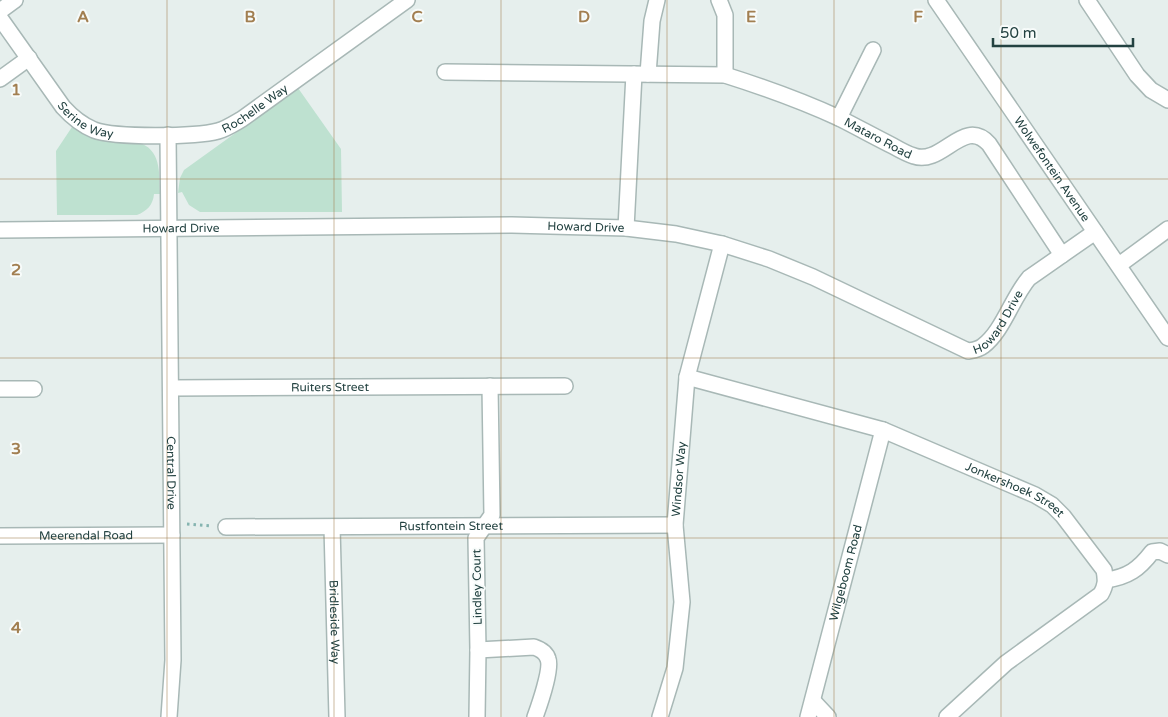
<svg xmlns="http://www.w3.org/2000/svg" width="1168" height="717" viewBox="0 0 1168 717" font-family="'Varela Round',sans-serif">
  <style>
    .green { fill: #bee1d0 }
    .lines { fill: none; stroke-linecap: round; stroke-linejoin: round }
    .minor-casing { stroke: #a8b8b6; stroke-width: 18 }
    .path { stroke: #85b4b0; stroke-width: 3; stroke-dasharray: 2.5 4; stroke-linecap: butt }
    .minor { stroke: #fff; stroke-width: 15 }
    .grid { fill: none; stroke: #a27f51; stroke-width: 1; stroke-opacity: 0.55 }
    .labels { text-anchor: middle; stroke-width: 4; stroke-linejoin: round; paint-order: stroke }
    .street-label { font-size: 12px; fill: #234241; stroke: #f7fbfa }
    .grid-label { font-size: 16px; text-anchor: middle; font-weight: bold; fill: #a27f51; stroke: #f7fbfa; stroke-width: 4; stroke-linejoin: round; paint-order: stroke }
  </style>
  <rect width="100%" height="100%" fill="#e6efed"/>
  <g class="green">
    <polygon points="298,88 341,149 342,212 200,212 189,205 182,192 178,193 180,178 184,170"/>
    <path d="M72,127C95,141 111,142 137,142C162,149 159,173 160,194H154C153,205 147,211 137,215H57L56,151Z"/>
  </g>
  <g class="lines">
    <defs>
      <g id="minor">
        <polyline points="719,0 725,15 725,75"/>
        <path id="s1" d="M936,0L1168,338"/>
        <polyline points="1087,0 1137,75 1151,90 1168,100"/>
        <polyline points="0,11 15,0"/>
        <path id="s2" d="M0,18L63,107C72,117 82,125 94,130C115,138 196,137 218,131C226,129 235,123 242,119L407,0"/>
        <path id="s3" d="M445,72L725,75C763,87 802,101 839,118C857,127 875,137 893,146C900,150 907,154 914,156C942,166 964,116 989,144L1062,255"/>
        <polyline points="648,74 652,21 657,0"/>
        <polyline points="0,79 29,58"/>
        <polyline points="839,118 873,50"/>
        <path id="s4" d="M168,135L173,660L169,717"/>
        <polyline points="626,228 634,74"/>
        <path id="s5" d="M0,230L512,225L626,228L676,234L722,244L769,259L813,277L968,351C974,350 978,350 983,346C1003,331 1012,298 1029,278L1095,232"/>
        <polyline points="1119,265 1168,229"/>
        <path id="s6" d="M687,377L883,430L1035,495L1052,505L1063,516L1104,570C1106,580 1106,585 1101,594L1006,663L947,717"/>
        <path id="s7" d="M171,388L565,386"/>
        <polyline points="0,389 34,389"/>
        <path id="s8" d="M226,527L675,525"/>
        <path id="s9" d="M332,527L337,717"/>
        <path id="s10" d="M0,536L172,535"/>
        <path d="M1106,580C1128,577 1139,569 1152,552L1160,551L1168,555"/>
        <path d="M478,650L534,647C540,649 546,652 548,659C552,669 539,706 535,717"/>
        <polyline points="813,701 828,717"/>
        <polyline points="477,717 478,650 476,538 492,515 490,386"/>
        <path id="s11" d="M660,717L675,668L682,602L675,525L687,377L722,244"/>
        <path id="s12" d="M808,717L883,430"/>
      </g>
    </defs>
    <use href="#minor" class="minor-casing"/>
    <polyline class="path" points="187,524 211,526"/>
    <use href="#minor" class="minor"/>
  </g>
  <path class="grid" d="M167,0V717M334,0V717M501,0V717M667,0V717M834,0V717M1001,0V717M0,179H1168M0,358H1168M0,538H1168"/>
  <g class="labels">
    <g class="street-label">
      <text dy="4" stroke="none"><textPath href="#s2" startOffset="316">Rochelle Way</textPath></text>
      <text dy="4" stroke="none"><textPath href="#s2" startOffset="136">Serine Way</textPath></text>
      <text dy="4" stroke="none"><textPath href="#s3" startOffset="446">Mataro Road</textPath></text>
      <text dy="4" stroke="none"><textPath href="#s1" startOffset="205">Wolwefontein Avenue</textPath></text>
      <text dy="4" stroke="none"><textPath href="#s5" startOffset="586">Howard Drive</textPath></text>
      <text dy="4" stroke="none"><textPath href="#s5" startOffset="181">Howard Drive</textPath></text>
      <text dy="4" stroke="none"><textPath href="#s5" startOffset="1036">Howard Drive</textPath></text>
      <text dy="4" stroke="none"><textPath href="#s7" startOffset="159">Ruiters Street</textPath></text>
      <text dy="4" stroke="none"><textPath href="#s4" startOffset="338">Central Drive</textPath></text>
      <text dy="4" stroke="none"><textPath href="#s11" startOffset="241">Windsor Way</textPath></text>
      <text dy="4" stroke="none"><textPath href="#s6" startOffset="348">Jonkershoek Street</textPath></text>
      <text dy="4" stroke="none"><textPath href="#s8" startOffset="225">Rustfontein Street</textPath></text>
      <text dy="4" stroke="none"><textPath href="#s10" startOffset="86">Meerendal Road</textPath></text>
      <text dy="4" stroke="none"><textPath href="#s12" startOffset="149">Wilgeboom Road</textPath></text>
      <text transform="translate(477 587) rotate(-91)" y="4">Lindley Court</text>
      <text dy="4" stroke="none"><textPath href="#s9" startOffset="95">Bridleside Way</textPath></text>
    </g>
  </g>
  <g class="grid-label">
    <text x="83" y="22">A</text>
    <text x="250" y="22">B</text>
    <text x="417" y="22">C</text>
    <text x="584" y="22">D</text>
    <text x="751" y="22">E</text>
    <text x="918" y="22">F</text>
    <text x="16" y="95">1</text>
    <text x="16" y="275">2</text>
    <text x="16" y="454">3</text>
    <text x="16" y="633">4</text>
  </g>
  <path d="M993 38v8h140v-8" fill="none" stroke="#234241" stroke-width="2.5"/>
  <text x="1000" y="38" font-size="15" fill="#234241" stroke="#f7fbfa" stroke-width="4" paint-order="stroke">50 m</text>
</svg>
